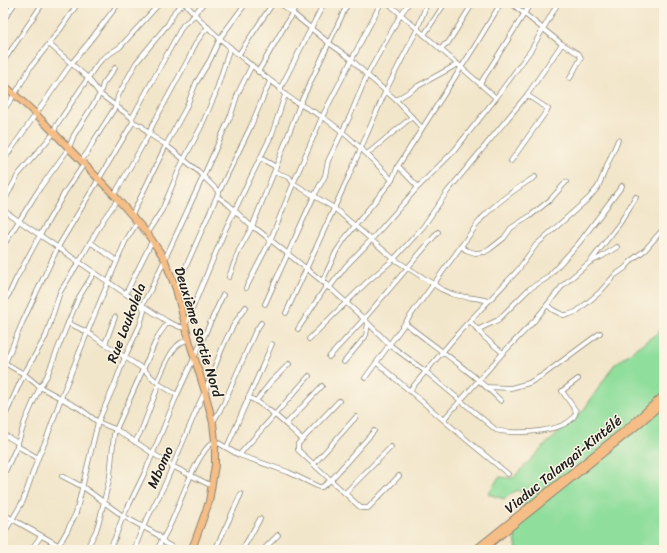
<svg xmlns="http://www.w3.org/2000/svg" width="667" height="553" viewBox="0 0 667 553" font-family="Sriracha,sans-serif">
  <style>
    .green { fill: #90de9c; stroke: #567d5c }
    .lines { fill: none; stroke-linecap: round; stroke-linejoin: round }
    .minor-casing { stroke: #878173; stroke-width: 5.5 }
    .primary-casing { stroke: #878173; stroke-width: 8 }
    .trunk-casing { stroke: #878173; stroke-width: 8 }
    .minor { stroke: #fff; stroke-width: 4 }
    .primary { stroke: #f6be87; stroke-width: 6 }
    .trunk { stroke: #f6be87; stroke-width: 6 }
    .labels { text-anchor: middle; stroke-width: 3; stroke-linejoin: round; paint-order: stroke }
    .street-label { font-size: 14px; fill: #1c1c1c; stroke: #fcf5e5 }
  </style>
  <rect width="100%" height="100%" fill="#fcf5e5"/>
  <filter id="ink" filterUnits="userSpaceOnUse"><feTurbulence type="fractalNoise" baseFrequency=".025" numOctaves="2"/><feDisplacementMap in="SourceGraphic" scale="8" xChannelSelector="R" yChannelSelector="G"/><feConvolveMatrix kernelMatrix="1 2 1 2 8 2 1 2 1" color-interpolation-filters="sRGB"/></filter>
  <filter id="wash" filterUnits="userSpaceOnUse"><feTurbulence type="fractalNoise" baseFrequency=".012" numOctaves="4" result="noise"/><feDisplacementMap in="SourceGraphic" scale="16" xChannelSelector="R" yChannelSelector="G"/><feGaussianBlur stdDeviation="0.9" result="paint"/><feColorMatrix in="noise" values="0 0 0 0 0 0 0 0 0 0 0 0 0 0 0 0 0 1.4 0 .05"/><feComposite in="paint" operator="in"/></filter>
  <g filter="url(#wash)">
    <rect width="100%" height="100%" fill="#f2e6ca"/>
    <polygon class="green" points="664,328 664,550 517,550 514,530 527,496 517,490 504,499 488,494 499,477 513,478 542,448 583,411 614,365"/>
  </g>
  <g filter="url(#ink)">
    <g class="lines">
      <defs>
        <g id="minor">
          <path d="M185,3C203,25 225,43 246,61C258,70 268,80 281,88"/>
          <polyline points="280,3 329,43 351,59 367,75 396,100 422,128"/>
          <path d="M324,3L280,89C285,98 311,110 321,116C347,133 370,157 392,180"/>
          <polyline points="388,3 496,98"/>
          <polyline points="511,3 562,44 579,54 581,58 570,78"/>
          <polyline points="194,14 204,3"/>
          <polyline points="3,21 15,3"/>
          <polyline points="424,35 445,3"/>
          <polyline points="49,44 88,78 100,94 132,118 133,122 142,126 149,134 166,145 198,171 219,192"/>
          <polyline points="441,50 444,45 448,43 473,3"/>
          <polyline points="239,54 273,3"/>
          <polyline points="3,62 43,3"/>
          <polyline points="258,72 298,3"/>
          <polyline points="480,84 531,3"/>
          <polyline points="396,100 418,86 458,64"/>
          <polyline points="3,111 15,94 30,68 62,27 78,3"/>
          <polyline points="132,118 183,25 195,15"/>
          <polyline points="367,154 412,117"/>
          <polyline points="262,159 276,167"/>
          <polyline points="3,161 71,64 89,42 119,3"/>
          <polyline points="81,161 87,153 95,139 116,106 118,96 136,63 168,24 175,11 184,3"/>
          <polyline points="511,161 548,109 527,95"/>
          <polyline points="398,166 418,187"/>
          <path d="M274,172L289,177L293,183L334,208L394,259L441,289L452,294C464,298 476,297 488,301"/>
          <path d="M114,195L149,134L152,126L190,56C194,44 200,36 208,27"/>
          <path d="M217,196L228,204L252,227L258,230L327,285L364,319L390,345L425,371L496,430C512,435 573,433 576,411L562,391L578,379"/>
          <polyline points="3,203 18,175 54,133 56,126 96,66 103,58 120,47 160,3"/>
          <polyline points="3,210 142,305 168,322 180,327 187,328"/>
          <polyline points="132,215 166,145 186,108 196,83 210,60 220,38 246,3"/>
          <polyline points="147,233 162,210 181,165 201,127 215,95 230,47"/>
          <polyline points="90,242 117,261"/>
          <polyline points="3,246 40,188 69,148 74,135 100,94 103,84 115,68"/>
          <polyline points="461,246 466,250 475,253 485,252 490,249 504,238 511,228 530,216 550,200 566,182"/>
          <polyline points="590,262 601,257 617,247"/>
          <polyline points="229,277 239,250 252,227 276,167 300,104 348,3"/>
          <polyline points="322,282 336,252 346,237 392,180 398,166 475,46 501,3"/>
          <polyline points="246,288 270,241 296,177 322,117 381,3"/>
          <polyline points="329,288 346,266 371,240 418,187 454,151 496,98 531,50 558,3"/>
          <polyline points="176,289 217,196 250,128 270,81"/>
          <polyline points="126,293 152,241"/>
          <polyline points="3,303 9,294 16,279 40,235 65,192 84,164"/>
          <polyline points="265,304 314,196 325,176 328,161 350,116 367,75 401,14 409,3"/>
          <polyline points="547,305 553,310 563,315 567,315 576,312 599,293 615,275 625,268 633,259 645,250 664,228"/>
          <polyline points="286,313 348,178 386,90 417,30 427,3"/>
          <polyline points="470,321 484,337 503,353"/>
          <polyline points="68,323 87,332 105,344 143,369 159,384 177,395"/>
          <polyline points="186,324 226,228 272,134 285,95"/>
          <path d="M406,324C438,349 472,372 501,401"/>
          <polyline points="298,329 327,285"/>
          <polyline points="477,330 498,320 529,289 547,278 579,243 622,186"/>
          <polyline points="309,339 367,282 394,259 423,227 447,192 527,95 562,44"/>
          <polyline points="105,344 115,317"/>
          <polyline points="329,357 364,319 438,232"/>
          <polyline points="3,362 24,374 40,387 79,408 98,422 117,430 172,466 212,486"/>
          <path d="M344,362L365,337C368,333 366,329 368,324"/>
          <polyline points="377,363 468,441 508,474"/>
          <polyline points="3,368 23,321 58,247 133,122"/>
          <path d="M365,378L481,219C497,202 515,189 535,177"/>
          <path d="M157,382C164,369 172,341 189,340"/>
          <polyline points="486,387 511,388 529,383 543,375 600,333"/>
          <polyline points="410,390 462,329 518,270 536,245 589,198 598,187 618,140"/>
          <path d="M248,397C269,407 285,424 302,439"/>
          <polyline points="256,401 271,382 289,364"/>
          <polyline points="339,401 298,444 298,450 361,508 368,508 399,476"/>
          <polyline points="444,419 503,353 535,320 563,285 590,262 620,223 636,197"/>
          <polyline points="3,420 24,374 46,336 60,292 79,262 103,220 118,199"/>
          <polyline points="213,422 223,405 255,332 261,323"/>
          <polyline points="286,424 322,386"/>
          <polyline points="3,434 18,443"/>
          <polyline points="135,442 142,429 159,384"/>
          <polyline points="17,446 38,458"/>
          <polyline points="227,447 272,344"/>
          <polyline points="239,455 288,472 319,487 322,487 331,480 374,431"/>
          <polyline points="314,464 356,417"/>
          <polyline points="3,476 17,446 25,421 40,387 47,376 68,323 79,297 94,273"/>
          <polyline points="62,476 83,487 123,516 158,535 165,543 177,550"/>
          <polyline points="345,493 391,447"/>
          <polyline points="3,514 58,545 64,550"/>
          <polyline points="3,535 23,501 38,458 46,440 61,398 94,316 125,242 138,221"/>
          <polyline points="31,550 41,536"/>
          <polyline points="56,550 67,531 76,513 98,422 114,386 125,357 140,325 144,311 142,305 151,289 208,166 231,115 238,93 252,65"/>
          <polyline points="86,550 96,531 100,518 110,476 114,434 158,336 168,322"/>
          <polyline points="109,550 115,538 123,516 128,507 146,470 177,395 223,295"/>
          <path d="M134,550L143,527L165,484L199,404C215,372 223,335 246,307"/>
          <path d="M157,550C161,541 167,532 171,523C180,504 197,450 215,441L239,455L309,376"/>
          <polyline points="215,550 241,494"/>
          <polyline points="242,550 260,519"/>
          <polyline points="263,550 278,535"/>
        </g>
        <polyline id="primary" points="3,84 36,114 114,195 147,233 164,258 176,289 189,340 205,392 213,423 215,441 215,465 209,502 195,541 191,550"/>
        <g id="trunk">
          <polyline points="475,550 630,426 664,395"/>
          <polyline points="482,550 633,429 664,402"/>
        </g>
      </defs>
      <use href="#minor" class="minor-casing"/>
      <use href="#primary" class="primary-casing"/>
      <use href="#trunk" class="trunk-casing"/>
      <use href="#minor" class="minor"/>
      <use href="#primary" class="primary"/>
      <use href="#trunk" class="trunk"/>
    </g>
  </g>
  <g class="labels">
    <g class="street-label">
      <text transform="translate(126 323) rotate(-69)" y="5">Rue Loukolela</text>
      <text transform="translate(199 332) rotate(73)" y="5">Deuxième Sortie Nord</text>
      <text transform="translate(563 464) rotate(-39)" y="5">Viaduc Talangaï-Kintélé</text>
      <text transform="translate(160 467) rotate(-66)" y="5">Mbomo</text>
    </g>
  </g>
  <rect width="667" height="553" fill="none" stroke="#fcf5e5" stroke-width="16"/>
</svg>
